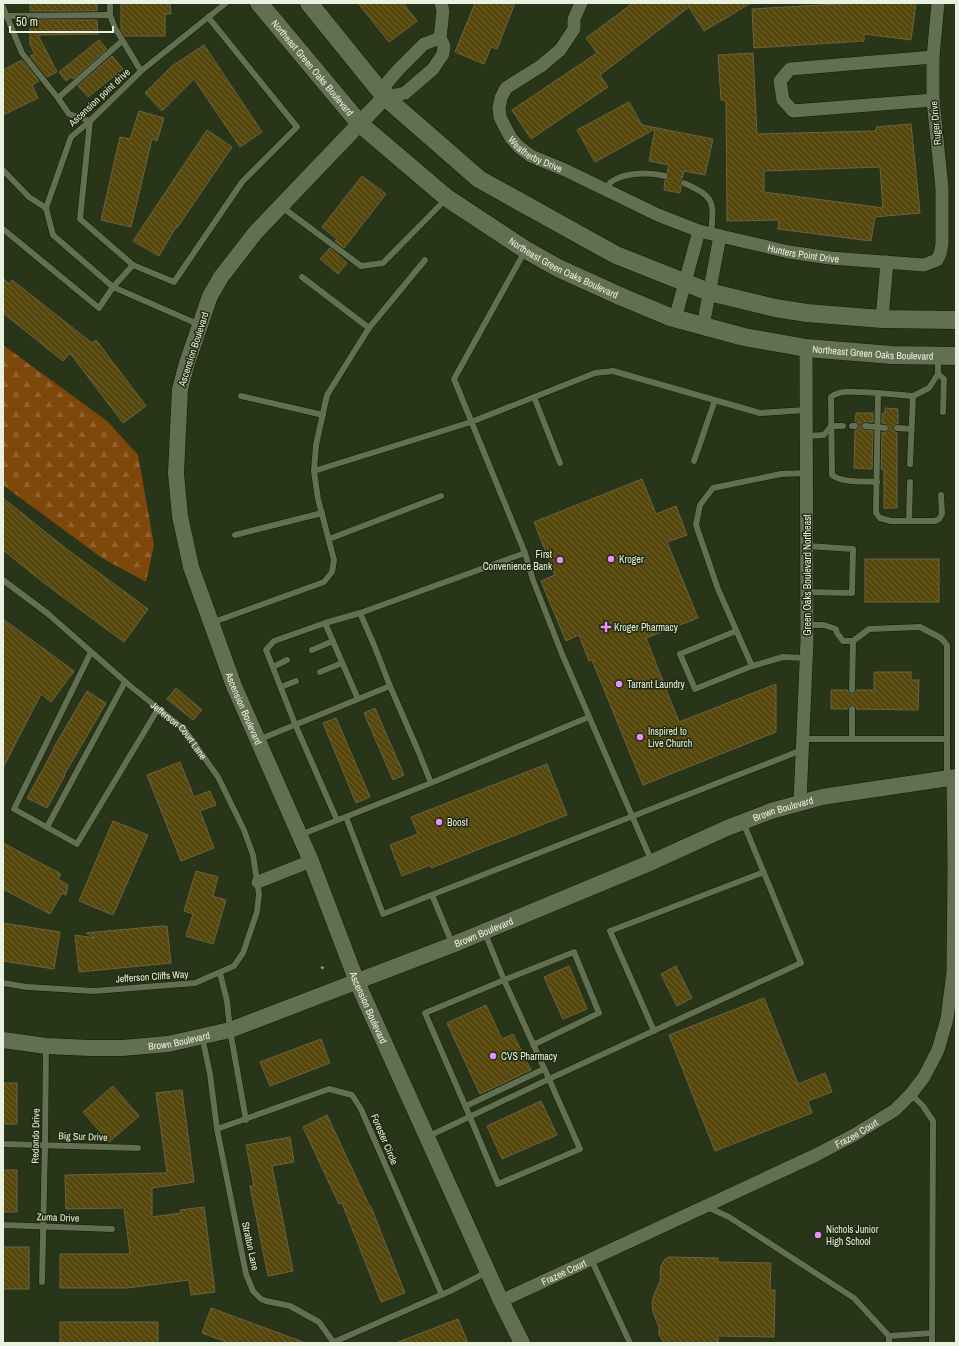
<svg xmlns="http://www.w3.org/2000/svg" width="959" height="1346" viewBox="0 0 959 1346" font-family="'Archivo Narrow',sans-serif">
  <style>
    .forest { fill: url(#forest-firs) }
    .building { fill: url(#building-back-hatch); stroke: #6b6242; fill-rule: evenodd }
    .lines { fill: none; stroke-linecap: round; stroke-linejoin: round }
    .service-casing { stroke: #111c03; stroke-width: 7 }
    .minor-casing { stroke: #111c03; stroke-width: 14 }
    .tertiary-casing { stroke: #111c03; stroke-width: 17 }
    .secondary-casing { stroke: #111c03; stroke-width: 19 }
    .path { stroke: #929c86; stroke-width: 2.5; stroke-dasharray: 3 2; stroke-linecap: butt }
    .service { stroke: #626f51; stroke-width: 6 }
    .minor { stroke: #626f51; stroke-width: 13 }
    .tertiary { stroke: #626f51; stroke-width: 16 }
    .secondary { stroke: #626f51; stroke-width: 18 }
    .poi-dot { fill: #e88eff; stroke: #1f2b0f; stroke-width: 1.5 }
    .labels { text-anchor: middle; stroke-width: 3; stroke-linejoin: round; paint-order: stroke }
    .street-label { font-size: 10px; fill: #e9f1e0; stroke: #1f2b0f }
    .poi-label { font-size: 10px; fill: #e9f1e0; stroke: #1f2b0f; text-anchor: start }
  </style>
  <defs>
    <pattern id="forest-firs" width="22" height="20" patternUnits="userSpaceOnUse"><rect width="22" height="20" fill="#7f480b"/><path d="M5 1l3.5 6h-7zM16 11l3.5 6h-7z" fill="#91632e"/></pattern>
    <pattern id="building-back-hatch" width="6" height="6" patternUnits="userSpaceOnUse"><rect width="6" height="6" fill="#56480d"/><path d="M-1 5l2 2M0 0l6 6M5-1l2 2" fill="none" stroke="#6e6330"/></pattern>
  </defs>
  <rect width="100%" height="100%" fill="#293519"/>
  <polygon class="forest" points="3,345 107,421 138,455 154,545 146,582 102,558 3,485"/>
  <g class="building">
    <rect x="30" y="3" width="67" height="8"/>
    <polygon points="121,3 170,3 171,14 165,14 165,36 125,36 121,30"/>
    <polygon points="358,3 403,3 417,21 389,42"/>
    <polygon points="475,3 515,3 497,49 491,47 484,64 455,52"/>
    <polygon points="633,3 751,3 704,31 689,7 600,75 608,87 531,139 512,110 597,53 586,38"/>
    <polygon points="854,3 916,3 911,40 864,34 864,41 754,48 752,9"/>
    <polygon points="30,20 97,20 98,34 38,35 57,72 47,77 30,56 35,54 30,45"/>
    <polygon points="99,40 107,49 73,79 71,77 66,81 59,72"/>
    <polygon points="204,45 262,132 240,147 194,79 162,111 145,93 172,66"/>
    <path d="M753,53L757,134L876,131V127L911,124L920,213L875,217L871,241L778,229L779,220L727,221L726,101L721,100L718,55ZM880,167L883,208L764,192V171Z"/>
    <polygon points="112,56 123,69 88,97 78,86"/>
    <polygon points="22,60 39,81 32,85 38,98 3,115 3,70"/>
    <polygon points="629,102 642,125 713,139 705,175 684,171 682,179 680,181 681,186 680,193 664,190 665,180 668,179 669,177 667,172 669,165 649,161 655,129 595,162 577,130"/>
    <polygon points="139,111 164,118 157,141 152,139 131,227 101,220 120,137 130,139"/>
    <polygon points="207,130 232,147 177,228 176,227 159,256 133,241"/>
    <polygon points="362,176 386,194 344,248 335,241 337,239 322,227"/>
    <polygon points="330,248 347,263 338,274 320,259"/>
    <polygon points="3,278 9,284 12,280 92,343 96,340 146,406 123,423 70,353 63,361 3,313"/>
    <polygon points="885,408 898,409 898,424 894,425 893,428 894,431 897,433 897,508 884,508 884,469 881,469 882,432 887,432 889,428 887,424 882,423 882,413 885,413"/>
    <polygon points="856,413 873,413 873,422 864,422 861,426 863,430 873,431 872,469 854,468 855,430 858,430 859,426 859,423 855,422"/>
    <polygon points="642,479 656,514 676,506 687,535 667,542 698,618 646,638 679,722 776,684 776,732 643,785 592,660 589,661 579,635 566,641 541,581 555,575 534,522"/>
    <polygon points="3,498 64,547 148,609 124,642 44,583 3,550"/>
    <rect x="865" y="559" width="74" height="43"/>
    <polygon points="3,619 74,671 51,702 41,694 3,768"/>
    <polygon points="874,672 911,672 911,680 919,680 918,710 856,709 856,706 852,705 849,705 848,709 831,709 831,690 848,690 849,694 852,694 856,693 856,690 874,690"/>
    <polygon points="176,688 202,710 193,720 167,699"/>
    <polygon points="87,691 106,703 64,775 65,775 47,808 27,798 54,749 53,749"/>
    <polygon points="375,708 404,775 393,780 364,713"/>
    <polygon points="336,718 370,797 356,803 323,723"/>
    <polygon points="180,762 194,797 210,791 216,805 200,811 214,848 181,861 147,775"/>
    <polygon points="547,764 567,815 431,868 430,865 402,876 390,845 418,834 411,817"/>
    <polygon points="113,821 148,835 113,915 79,901"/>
    <polygon points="3,843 61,874 58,879 68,885 66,895 62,893 50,914 3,889"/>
    <polygon points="196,871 218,877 213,896 226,900 213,944 186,936 193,914 184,911"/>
    <polygon points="3,923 60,932 54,969 3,961"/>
    <polygon points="162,926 167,926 171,963 79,972 75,935 95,938 86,933"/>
    <polygon points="569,966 587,1009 563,1019 544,977"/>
    <polygon points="676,966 692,998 677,1006 661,974"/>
    <polygon points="764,998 798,1084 825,1073 832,1092 808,1101 812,1113 715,1151 669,1035"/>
    <polygon points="486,1005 502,1039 513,1034 531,1070 480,1094 447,1023"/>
    <polygon points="321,1039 330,1063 270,1086 260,1062"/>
    <rect x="3" y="1083" width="14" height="41"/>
    <polygon points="113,1086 139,1116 109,1142 83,1112"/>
    <polygon points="182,1090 194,1182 152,1188 152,1217 181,1213 180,1210 204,1207 215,1292 191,1295 189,1280 127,1288 60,1288 60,1254 130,1254 124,1208 66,1209 65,1175 167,1173 156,1093"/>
    <polygon points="541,1101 557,1135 502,1159 487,1126"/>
    <polygon points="327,1115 370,1207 371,1207 405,1293 381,1302 342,1203 339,1204 303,1127"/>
    <polygon points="290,1137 294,1162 272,1166 293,1271 268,1276 250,1186 254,1186 246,1145"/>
    <rect x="3" y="1170" width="14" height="42"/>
    <rect x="3" y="1247" width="26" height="42"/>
    <polygon points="669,1257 718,1258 718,1262 771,1263 770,1290 775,1290 774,1337 718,1336 718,1343 664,1343 659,1335 659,1327 653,1312 652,1303 654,1295 660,1281 661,1266 665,1259"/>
    <polygon points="211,1308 303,1342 303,1343 229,1343 202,1333"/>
    <polygon points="458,1319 468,1343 399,1343 398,1342"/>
    <rect x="60" y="1322" width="98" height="21"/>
  </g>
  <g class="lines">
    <defs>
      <g id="service">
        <polyline points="110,3 110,15"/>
        <polyline points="3,7 22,53 58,98"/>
        <polyline points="6,16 110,15 115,28 141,71"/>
        <polyline points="90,121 80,219 133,265"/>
        <polyline points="90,121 69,114 58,98 122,41"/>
        <polyline points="3,170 29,197 46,208"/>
        <path d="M684,183C715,197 714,201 711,234"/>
        <path d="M605,190C607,187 609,184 611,182C625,172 650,172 665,176"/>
        <polyline points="282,207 361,266 383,263 446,199"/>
        <polyline points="3,229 99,308 113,287 133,265 174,282 242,182 297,127 208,17"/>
        <polyline points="302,277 369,328"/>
        <polyline points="200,325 113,287 53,235 46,208 71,137 90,121 141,71 226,3"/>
        <polyline points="938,357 938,374 929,388 913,396 878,393 876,513 880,518 891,521 935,521 939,519 942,514 941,495"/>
        <polyline points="938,374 944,379 943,412"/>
        <polyline points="241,396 323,415"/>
        <polyline points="534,397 560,463"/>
        <polyline points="852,426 855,426"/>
        <polyline points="865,426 885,428"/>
        <polyline points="897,428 911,429"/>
        <polyline points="807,436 824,435 831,426 843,426"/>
        <polyline points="694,461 715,400"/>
        <polyline points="910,464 913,396"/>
        <polyline points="314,471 471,422 595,373 613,371 760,413 806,410"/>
        <polyline points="806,473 781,474 713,488 700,505 696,525 718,589 752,666 783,657 806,658"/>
        <path d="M877,482C865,481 841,483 832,475L831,397C841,388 864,393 878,393"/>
        <polyline points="909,521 910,482"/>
        <polyline points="235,535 322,513"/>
        <polyline points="329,539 441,496"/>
        <polyline points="807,546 853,549 852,593 807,592"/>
        <polyline points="525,553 454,379 525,251"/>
        <path id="s1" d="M3,580L47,613L129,685L184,729L218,777L244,830L253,855L259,894L257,912L243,953L234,966L195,983L94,991L27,987L3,983"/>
        <polyline points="211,623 324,582 332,572 334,560 318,499 314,471 316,445 327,395 369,328 425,260"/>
        <polyline points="325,623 358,699"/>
        <polyline points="807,625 824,625 836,629 837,633 843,641 853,641 869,629 920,627 941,638 947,645 947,777"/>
        <polyline points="736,631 680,654 695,689 752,666"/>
        <polyline points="312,650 333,641"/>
        <polyline points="91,652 14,809 77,844 158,709"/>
        <polyline points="273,667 287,660"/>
        <polyline points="320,672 342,663"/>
        <polyline points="281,687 296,681"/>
        <polyline points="852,690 853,641"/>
        <polyline points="852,709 852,739"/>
        <polyline points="803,739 947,739"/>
        <polyline points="258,740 390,686 374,645 360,613 525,553 533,580 562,654 652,862"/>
        <polyline points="431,783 589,717"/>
        <polyline points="346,817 383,914 802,750"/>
        <polyline points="337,820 295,724 266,650 274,641 325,623 360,613"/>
        <polyline points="47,827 125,682"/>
        <polyline points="300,835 431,783 419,753 390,686"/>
        <polyline points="432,895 452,943"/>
        <polyline points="485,933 504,980 425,1013 470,1117 498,1184 580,1149 549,1079 801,963 743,822"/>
        <polyline points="220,973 227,1001 230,1030 246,1120"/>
        <polyline points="654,1031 610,931 764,872"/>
        <polyline points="202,1036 210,1074 217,1129 246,1274 253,1291 261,1299 266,1301 290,1306 319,1322 334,1343"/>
        <polyline points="911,1094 923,1106 933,1121 932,1343"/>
        <polyline points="466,1106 544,1069"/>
        <polyline points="217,1129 329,1089 352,1095 361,1109 442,1295"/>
        <polyline points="427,1137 549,1079 504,980 574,952 599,1013 533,1045"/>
        <polyline points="3,1144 138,1148"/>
        <polyline points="707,1207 729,1217 854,1298 889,1336 889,1343"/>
        <polyline points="3,1225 112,1229"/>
        <polyline points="591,1259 630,1343"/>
        <polyline points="42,1282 45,1145 46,1046"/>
        <polyline points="889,1336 932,1333"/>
        <polyline points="334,1342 450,1291 487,1272"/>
      </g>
      <g id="minor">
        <path id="s2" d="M581,3L574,19V29L560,50L541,66L506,88L501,98L499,108L500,117L506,129L511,138L519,147L531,156L565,170L658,215L699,231L789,252L830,258L924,265L937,260L940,254L942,244V188L933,100V57L938,3"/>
        <polyline points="440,38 424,44 398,70 386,84 385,97 405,93 433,69 443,54 444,46 440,38 443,11 441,3"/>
        <polyline points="933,57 790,69 780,81 783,100 793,111 933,100"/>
        <polyline points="675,319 699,231"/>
        <polyline points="882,319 887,262"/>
        <polyline points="703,326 720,236"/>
        <polyline points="800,802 807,641 806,348"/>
        <polyline points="258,882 311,861"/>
        <path id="s3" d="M501,1301L816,1155L854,1135L895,1110L911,1094L924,1077L938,1050L947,1019L953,972L954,868L953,778"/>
      </g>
      <g id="tertiary">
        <path id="s4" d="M385,97L256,232L221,277L210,296L187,363L180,389L176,473L180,516L191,567L234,686L311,861L357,982L501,1301L522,1343"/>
        <path id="s5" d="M3,1040L46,1046L90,1048H122L168,1044L230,1030L452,945L652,862L727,828L771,811L822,797L956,777"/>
      </g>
      <g id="secondary">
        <path id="s6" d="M259,3L360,124L447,198L526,250L558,268L622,297L670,317L744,337L806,348L892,355L956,356"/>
        <polyline points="309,3 385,97 479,179 616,255 709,292 775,308 807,313 882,319 956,320"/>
      </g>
    </defs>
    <use href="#service" class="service-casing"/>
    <use href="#minor" class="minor-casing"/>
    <use href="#tertiary" class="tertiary-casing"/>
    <use href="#secondary" class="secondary-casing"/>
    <polyline class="path" points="321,967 325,969"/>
    <use href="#service" class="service"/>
    <use href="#minor" class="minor"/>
    <use href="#tertiary" class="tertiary"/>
    <use href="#secondary" class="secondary"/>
  </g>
  <g class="poi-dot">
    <circle cx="611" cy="559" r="4"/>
    <circle cx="560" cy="560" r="4"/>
    <path d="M604 621h4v4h4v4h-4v4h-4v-4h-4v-4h4z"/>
    <circle cx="619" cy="684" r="4"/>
    <circle cx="640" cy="737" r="4"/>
    <circle cx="439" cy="822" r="4"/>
    <circle cx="493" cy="1056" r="4"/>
    <circle cx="818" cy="1235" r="4"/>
  </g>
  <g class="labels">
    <g class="street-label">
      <text dy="4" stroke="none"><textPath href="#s6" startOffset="84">Northeast Green Oaks Boulevard</textPath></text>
      <text transform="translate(99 97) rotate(-43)" y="4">Ascension point drive</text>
      <text transform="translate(935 123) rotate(-95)" y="4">Ruger Drive</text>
      <text dy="4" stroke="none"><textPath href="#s2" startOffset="203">Weatherby Drive</textPath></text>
      <text dy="4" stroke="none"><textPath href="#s2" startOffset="491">Hunters Point Drive</textPath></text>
      <text dy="4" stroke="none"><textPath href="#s6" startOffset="408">Northeast Green Oaks Boulevard</textPath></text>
      <text transform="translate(193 349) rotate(-72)" y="4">Ascension Boulevard</text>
      <text dy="4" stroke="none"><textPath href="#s6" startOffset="732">Northeast Green Oaks Boulevard</textPath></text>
      <text transform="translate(807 575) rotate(-90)" y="4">Green Oaks Boulevard Northeast</text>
      <text dy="4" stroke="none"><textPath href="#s4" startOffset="694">Ascension Boulevard</textPath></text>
      <text dy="4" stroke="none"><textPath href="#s1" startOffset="232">Jefferson Court Lane</textPath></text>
      <text dy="4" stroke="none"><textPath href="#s5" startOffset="825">Brown Boulevard</textPath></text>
      <text dy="4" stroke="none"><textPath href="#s5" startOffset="501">Brown Boulevard</textPath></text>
      <text transform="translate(152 976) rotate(-4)" y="4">Jefferson Cliffs Way</text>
      <text dy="4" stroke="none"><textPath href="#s4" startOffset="1018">Ascension Boulevard</textPath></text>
      <text dy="4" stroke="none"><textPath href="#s5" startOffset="177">Brown Boulevard</textPath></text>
      <text dy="4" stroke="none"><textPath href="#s3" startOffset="393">Frazee Court</textPath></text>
      <text transform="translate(35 1136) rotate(-89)" y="4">Redondo Drive</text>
      <text transform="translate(83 1136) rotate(2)" y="4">Big Sur Drive</text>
      <text transform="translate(385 1139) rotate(67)" y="4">Forester Circle</text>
      <text transform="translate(58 1217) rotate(2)" y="4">Zuma Drive</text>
      <text transform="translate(251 1246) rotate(78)" y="4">Stratton Lane</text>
      <text dy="4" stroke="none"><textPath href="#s3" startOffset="69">Frazee Court</textPath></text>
    </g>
    <g class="poi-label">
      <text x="552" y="558" text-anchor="end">First<tspan x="552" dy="12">Convenience Bank</tspan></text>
      <text x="619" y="563">Kroger</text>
      <text x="614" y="631">Kroger Pharmacy</text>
      <text x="627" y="688">Tarrant Laundry</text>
      <text x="648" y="735">Inspired to<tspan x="648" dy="12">Live Church</tspan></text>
      <text x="447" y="826">Boost</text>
      <text x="501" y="1060">CVS Pharmacy</text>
      <text x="826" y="1233">Nichols Junior<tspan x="826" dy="12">High School</tspan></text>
    </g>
  </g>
  <rect width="959" height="1346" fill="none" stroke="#e9f1e0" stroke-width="8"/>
  <path d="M10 26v6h103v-6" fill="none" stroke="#e9f1e0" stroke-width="2"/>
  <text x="16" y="26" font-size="12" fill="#e9f1e0" stroke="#1f2b0f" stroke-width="3" paint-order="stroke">50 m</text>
</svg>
